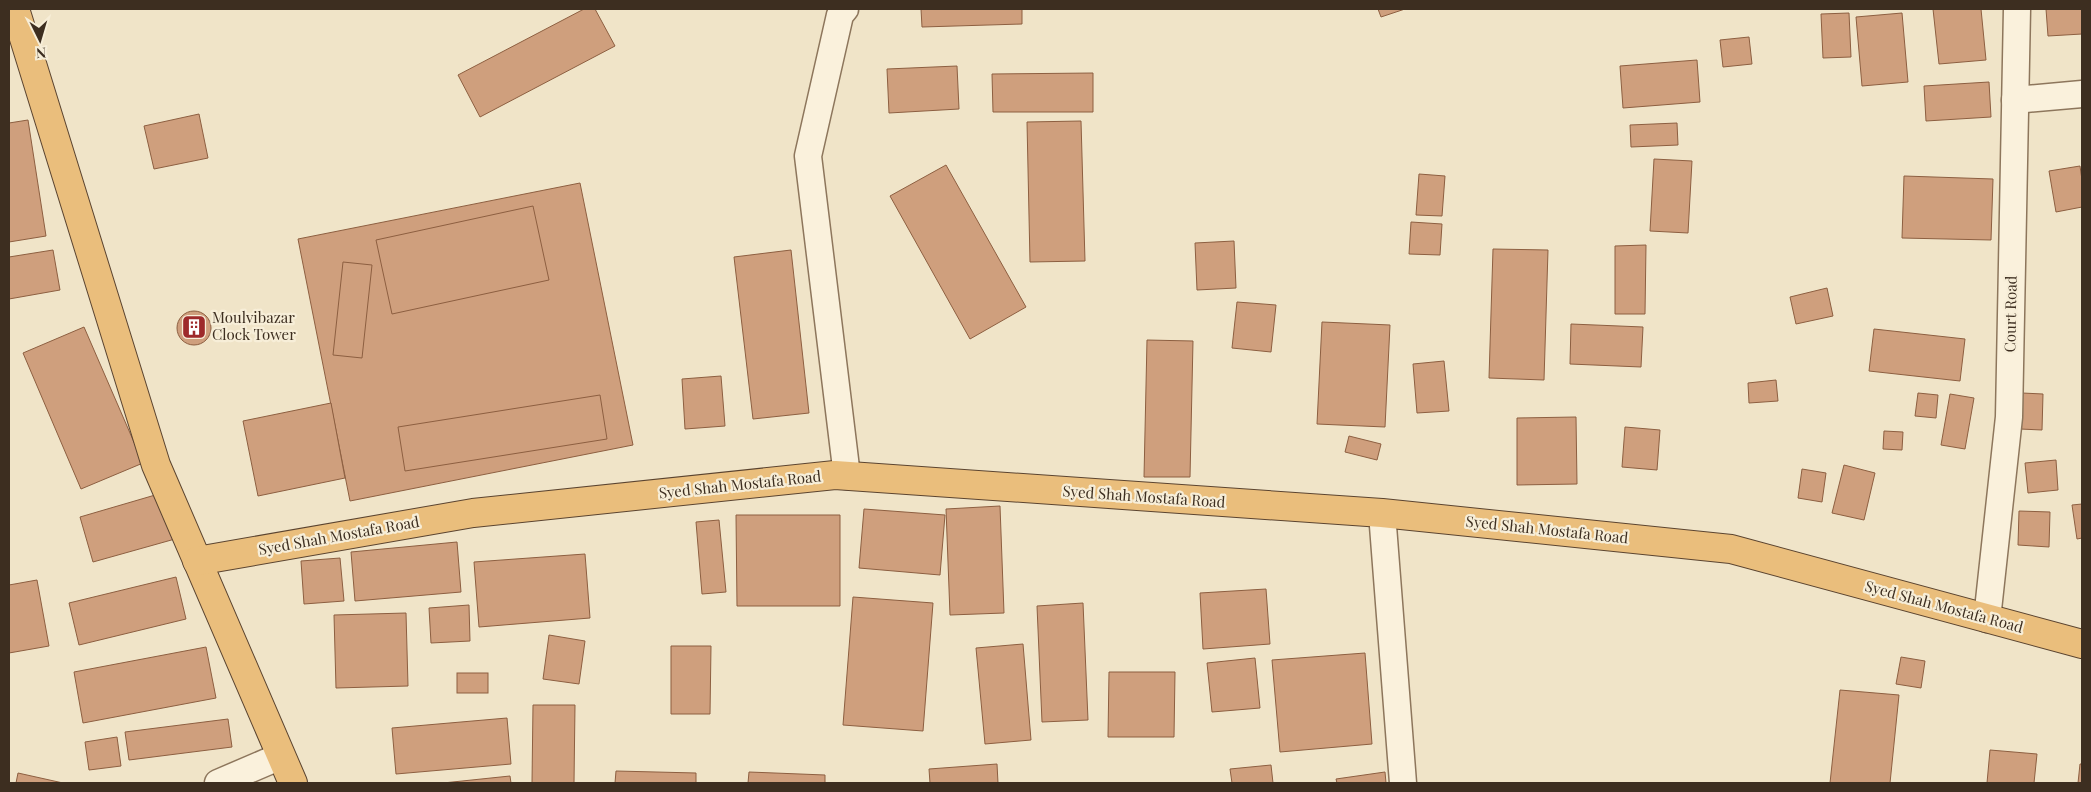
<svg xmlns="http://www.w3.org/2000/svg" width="2091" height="792" viewBox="0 0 2091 792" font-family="'Playfair Display',serif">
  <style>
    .building { fill: #cf9f7d; stroke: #8d5f41 }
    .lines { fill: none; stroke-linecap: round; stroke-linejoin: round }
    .minor-casing { stroke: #8d765c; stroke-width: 29 }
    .trunk-casing { stroke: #5b4430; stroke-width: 30 }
    .minor { stroke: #faf1dc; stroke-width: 26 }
    .trunk { stroke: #eabe7c; stroke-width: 28 }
    .labels { text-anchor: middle; stroke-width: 4.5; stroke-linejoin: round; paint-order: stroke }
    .street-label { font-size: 15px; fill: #3d2e20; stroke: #f7eed8 }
    .poi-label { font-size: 15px; fill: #3d2e20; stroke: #f7eed8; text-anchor: start }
  </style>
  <rect width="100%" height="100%" fill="#f0e4c8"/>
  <g class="building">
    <polygon points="584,9 595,9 615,46 480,117 458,75"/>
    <polygon points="921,9 1022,9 1022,24 922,27"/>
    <polygon points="1378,9 1405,9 1381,17"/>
    <polygon points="1933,9 1981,9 1986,60 1939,64"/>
    <polygon points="2046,9 2082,9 2082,34 2048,36"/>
    <polygon points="1849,13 1851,57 1823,58 1821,14"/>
    <polygon points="1902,13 1908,82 1862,86 1856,17"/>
    <polygon points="1749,37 1752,64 1723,67 1720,40"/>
    <polygon points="1697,60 1700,102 1623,108 1620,66"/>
    <polygon points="957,66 959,109 889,113 887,69"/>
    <polygon points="1093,73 1093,112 993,112 992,74"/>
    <polygon points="1989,82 1991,117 1926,121 1924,86"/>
    <polygon points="199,114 208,158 154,169 144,126"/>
    <polygon points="28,120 46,236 9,242 9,123"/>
    <polygon points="1081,121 1085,261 1030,262 1027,122"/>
    <polygon points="1677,123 1678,145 1631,147 1630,125"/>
    <polygon points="1654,159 1692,161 1688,233 1650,231"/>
    <polygon points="946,165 1026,307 970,339 890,196"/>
    <polygon points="2080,166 2082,180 2082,207 2056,212 2049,171"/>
    <polygon points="1419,174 1445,176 1442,216 1416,215"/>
    <polygon points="1904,176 1993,179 1991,240 1902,238"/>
    <polygon points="580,183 633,445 350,501 298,239"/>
    <polygon points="533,206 549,280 392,314 376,240"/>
    <polygon points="1411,222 1442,224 1440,255 1409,254"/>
    <polygon points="1234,241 1236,288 1197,290 1195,243"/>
    <polygon points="1646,245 1645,314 1615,314 1615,246"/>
    <polygon points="1493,249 1548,250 1544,380 1489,378"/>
    <polygon points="53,250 60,290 9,299 9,257"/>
    <polygon points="791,250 809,413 753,419 734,257"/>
    <polygon points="343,262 372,265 362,358 333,355"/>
    <polygon points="1827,288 1833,316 1796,324 1790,297"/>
    <polygon points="1237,302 1276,305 1271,352 1232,348"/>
    <circle cx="194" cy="328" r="17"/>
    <polygon points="1322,322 1390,325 1385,427 1317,424"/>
    <polygon points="1571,324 1643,327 1641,367 1570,364"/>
    <polygon points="84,327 143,463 81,489 23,353"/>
    <polygon points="1874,329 1965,339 1960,381 1869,371"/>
    <polygon points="1147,340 1193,341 1190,477 1144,477"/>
    <polygon points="1444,361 1449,411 1417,413 1413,364"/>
    <polygon points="721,376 725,426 685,429 682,379"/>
    <polygon points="1776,380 1778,401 1749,403 1748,383"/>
    <polygon points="1918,393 1938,395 1936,418 1915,416"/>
    <polygon points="2022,393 2043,394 2042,430 2020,429"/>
    <polygon points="1950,394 1974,398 1965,449 1941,445"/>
    <polygon points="600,395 607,439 405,471 398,427"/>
    <polygon points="331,403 345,478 258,496 243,421"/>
    <polygon points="1576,417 1577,484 1517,485 1517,418"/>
    <polygon points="1625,427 1660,430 1657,470 1622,467"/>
    <polygon points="1884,431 1903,432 1902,450 1883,449"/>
    <polygon points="1349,436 1381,444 1377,460 1345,452"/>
    <polygon points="2056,460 2058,490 2028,493 2025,463"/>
    <polygon points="1844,465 1875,473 1864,520 1832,513"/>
    <polygon points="1802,469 1826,473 1822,502 1798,498"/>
    <polygon points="162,493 175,539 93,562 80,517"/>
    <polygon points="2082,504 2082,538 2077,539 2072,505"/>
    <polygon points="1000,506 1004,613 950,615 946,509"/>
    <polygon points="864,509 945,515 940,575 859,568"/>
    <polygon points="2019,511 2050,512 2049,547 2018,545"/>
    <polygon points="736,515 840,515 840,606 737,606"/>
    <polygon points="719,520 726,592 702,594 696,522"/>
    <polygon points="457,542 461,592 355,601 351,552"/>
    <polygon points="585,554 590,618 479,627 474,562"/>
    <polygon points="340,558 344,601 304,604 301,561"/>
    <polygon points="176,577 186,619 79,645 69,603"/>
    <polygon points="37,580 49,646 9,653 9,585"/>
    <polygon points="1266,589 1270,644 1203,649 1200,593"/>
    <polygon points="853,597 933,603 923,731 843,725"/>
    <polygon points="1083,603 1088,720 1042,722 1037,606"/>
    <polygon points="469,605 470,641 431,643 429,608"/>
    <polygon points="406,613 408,686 336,688 334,615"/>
    <polygon points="549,635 585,641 579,684 543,679"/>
    <polygon points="1023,644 1031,740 985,744 976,648"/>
    <polygon points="671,646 711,646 710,714 671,714"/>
    <polygon points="206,647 216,698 83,723 74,672"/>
    <polygon points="1365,653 1372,744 1280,752 1272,660"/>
    <polygon points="1901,657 1925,661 1921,688 1896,684"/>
    <polygon points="1255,658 1260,708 1212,712 1207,663"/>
    <polygon points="1109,672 1175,672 1174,737 1108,737"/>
    <rect x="457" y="673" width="31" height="20"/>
    <polygon points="1840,690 1899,695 1890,783 1830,783"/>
    <polygon points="533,705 575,705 574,783 532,783"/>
    <polygon points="507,718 511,764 396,774 392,728"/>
    <polygon points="228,719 232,747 129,760 125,732"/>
    <polygon points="117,737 121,766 89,770 85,742"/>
    <polygon points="1990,750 2037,754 2034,783 1987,783"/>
    <polygon points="997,764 998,783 930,783 929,769"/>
    <polygon points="2080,764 2082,764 2082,783 2078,783"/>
    <polygon points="1271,765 1273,783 1232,783 1230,769"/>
    <polygon points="616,771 696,773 696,783 615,783"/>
    <polygon points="749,772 825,775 825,783 748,783"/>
    <polygon points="1385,772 1386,783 1337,783 1336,779"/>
    <polygon points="18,773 63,783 16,783"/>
    <polygon points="510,776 511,783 443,783"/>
  </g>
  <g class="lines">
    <defs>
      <g id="minor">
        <polyline points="845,9 840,15 808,156 847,476"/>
        <polyline points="2015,100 2082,94"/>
        <polyline points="1382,513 1403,783"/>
        <polyline points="1987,619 2009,417 2017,9"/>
        <polyline points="218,783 281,756"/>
      </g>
      <g id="trunk">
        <polyline points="15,9 156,465 293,783"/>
        <polyline points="197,561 473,513 835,475 1382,513 1731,549 2082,644"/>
      </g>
    </defs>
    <use href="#minor" class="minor-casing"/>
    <use href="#trunk" class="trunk-casing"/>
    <use href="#minor" class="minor"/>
    <use href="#trunk" class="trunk"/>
  </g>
  <defs>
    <symbol id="building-square" viewBox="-11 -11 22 22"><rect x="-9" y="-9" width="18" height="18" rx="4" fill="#9e2a2b" stroke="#f7eed8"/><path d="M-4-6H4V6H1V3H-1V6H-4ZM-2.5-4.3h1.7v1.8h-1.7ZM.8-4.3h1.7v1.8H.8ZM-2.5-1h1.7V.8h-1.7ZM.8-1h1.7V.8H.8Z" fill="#fff"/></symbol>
  </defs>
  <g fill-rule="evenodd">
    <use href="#building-square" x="180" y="313" width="28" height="28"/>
  </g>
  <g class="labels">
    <g class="street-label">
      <text transform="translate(2011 314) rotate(-89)" y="5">Court Road</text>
      <text transform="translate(740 485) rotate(-6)" y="5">Syed Shah Mostafa Road</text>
      <text transform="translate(1144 497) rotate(4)" y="5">Syed Shah Mostafa Road</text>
      <text transform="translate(1547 530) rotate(6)" y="5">Syed Shah Mostafa Road</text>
      <text transform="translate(339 536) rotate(-10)" y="5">Syed Shah Mostafa Road</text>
      <text transform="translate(1944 607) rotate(15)" y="5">Syed Shah Mostafa Road</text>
    </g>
    <g class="poi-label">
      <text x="212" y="323">Moulvibazar<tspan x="212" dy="17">Clock Tower</tspan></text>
    </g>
  </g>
  <rect width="2091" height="792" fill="none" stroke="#3d2e20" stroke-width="20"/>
  <g transform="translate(40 40) rotate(175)" stroke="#f7eed8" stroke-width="4" paint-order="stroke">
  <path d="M0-4L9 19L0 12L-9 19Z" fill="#3d2e20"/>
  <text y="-8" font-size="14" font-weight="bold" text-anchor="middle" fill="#3d2e20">N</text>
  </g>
</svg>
